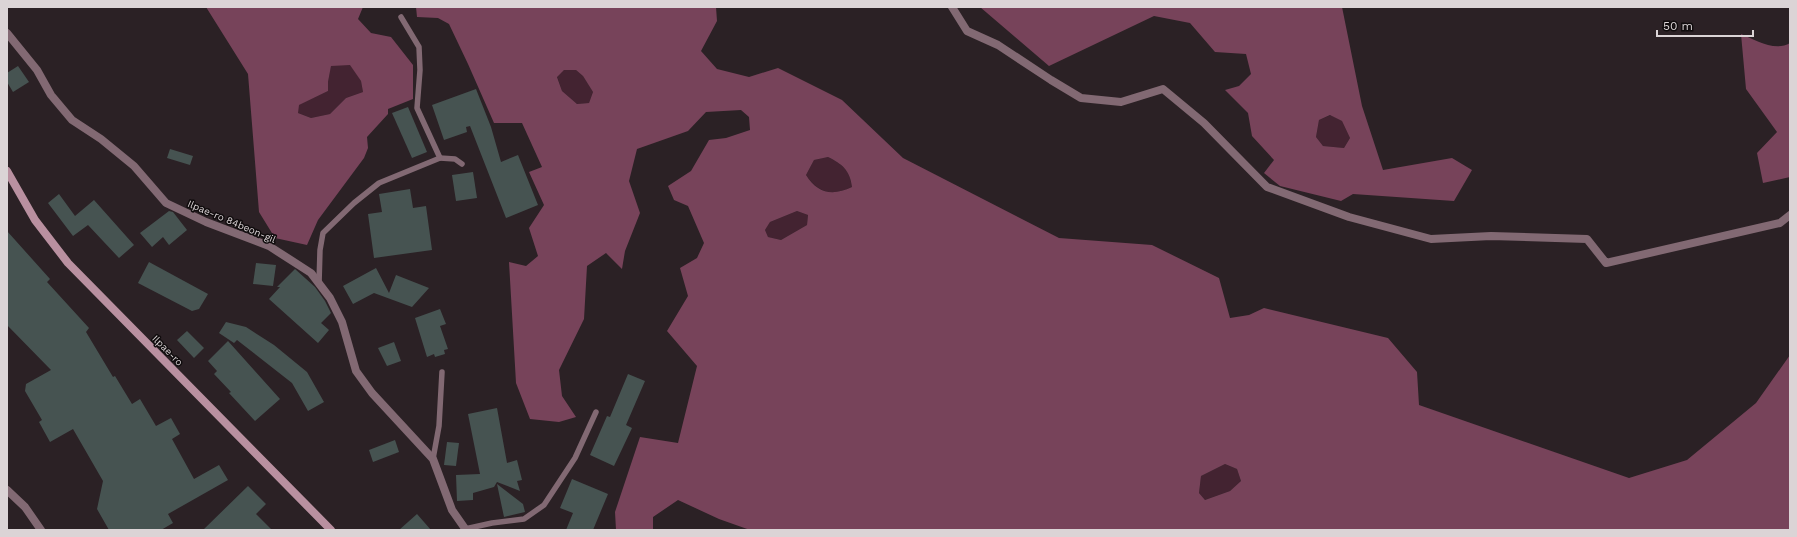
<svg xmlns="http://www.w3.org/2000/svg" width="1797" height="537" viewBox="0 0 1797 537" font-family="'Work Sans',sans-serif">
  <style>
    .green { fill: #432331 }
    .forest { fill: #77435a; fill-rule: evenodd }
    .building { fill: #465351 }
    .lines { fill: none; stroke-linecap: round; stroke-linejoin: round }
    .lane { stroke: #826973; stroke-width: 5.5 }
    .street { stroke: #826973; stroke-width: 8 }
    .secondary { stroke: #b990a0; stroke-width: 8 }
    .labels { text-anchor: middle; stroke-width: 3; stroke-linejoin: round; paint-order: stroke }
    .street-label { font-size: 10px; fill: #dbd4d6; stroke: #100c0d }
  </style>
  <rect width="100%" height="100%" fill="#2b2125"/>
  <g class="green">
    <polygon points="331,65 351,65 361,81 363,92 346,98 330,114 311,118 298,113 298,105 328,91 328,82"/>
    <polygon points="564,70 576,70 583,76 593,92 589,103 577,104 562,91 557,76"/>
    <polygon points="1331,115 1342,121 1350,138 1344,148 1323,146 1316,137 1319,120"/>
    <path d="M828,157C843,165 849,169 852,187C833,196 819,194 806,175L814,160Z"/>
    <polygon points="797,211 808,215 807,225 781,240 768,237 765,230 770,222"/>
    <polygon points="1225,464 1237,469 1241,481 1230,491 1205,500 1199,493 1201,476"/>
  </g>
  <g class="forest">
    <path d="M206,7H363L358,19L371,33L391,37L413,65V99L388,109V114L367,137L368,148L364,158L318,220L307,245L275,238L259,212L248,74ZM350,65L361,81L363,92L346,98L330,114L311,118L298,113L299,105L328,91V82L331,66Z"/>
    <path d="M416,7H716L717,21L701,51L717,69L749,77L778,68L842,100L903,158L1059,238L1152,245L1219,278L1230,318L1249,315L1264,308L1388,338L1417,372L1419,405L1629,478L1687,460L1756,403L1790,355V530H750L719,519L678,500L653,517V530H616L615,512L640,437L678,443L697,366L667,331L688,296L680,268L697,258L704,243L688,206L674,200L668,186L691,171L709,140L726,138L750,130L749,117L741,110L706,112L688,131L637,149L629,181L640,213L625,251L622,269L606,253L587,266L584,319L559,370L562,396L576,417L559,422L530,419L516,383L509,262L526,266L538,256L529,228L544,205L529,172L542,167L522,123H494L468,64L449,24L438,18L417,17ZM564,70H576L583,76L593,92L589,103L577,104L562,91L557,77ZM828,157C842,164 850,170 852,187C833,196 818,194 806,175L814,160ZM797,211L808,215L807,225L781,240L768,237L765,230L770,222ZM1225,464L1237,469L1241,481L1230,491L1205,500L1199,493L1201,476Z"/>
    <path d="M980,7H1342L1362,106L1383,170L1452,158L1472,170L1454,201L1353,194L1341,201L1280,186L1264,173L1274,160L1252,136L1248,113L1225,90L1239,86L1251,74L1246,54L1215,52L1190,23L1154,16L1049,66ZM1330,115L1342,121L1350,138L1344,148L1323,146L1316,137L1319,120Z"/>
    <path d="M1741,34C1755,40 1775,52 1790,43V177L1763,183L1757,153L1777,132L1746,89Z"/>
  </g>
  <g class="building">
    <polygon points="18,66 29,82 13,92 7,82 7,73"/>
    <polygon points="476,89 491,127 501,162 518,155 538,205 506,218 470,126 466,127 467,132 444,140 432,105"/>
    <polygon points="408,107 427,152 412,158 392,113"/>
    <polygon points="170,149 193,156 190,165 167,158"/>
    <polygon points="473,172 477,198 456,201 452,175"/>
    <polygon points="410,189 413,208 426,206 432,250 374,258 368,214 382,212 379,194"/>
    <polygon points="59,194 75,216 94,200 134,245 119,258 88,225 73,236 48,203"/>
    <polygon points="169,211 173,212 187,230 169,245 163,237 152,247 140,233"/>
    <polygon points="7,231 50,279 47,282 89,328 86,332 113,377 115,376 132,404 140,399 156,426 171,418 180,434 172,439 194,479 219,465 228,480 168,514 173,523 161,530 109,530 97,509 103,481 73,429 50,442 39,422 42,420 25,391 26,384 51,370 7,325"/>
    <polygon points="149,262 208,294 199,309 192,311 138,283"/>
    <polygon points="256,263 276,265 273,286 253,284"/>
    <polygon points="376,268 389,293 396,275 429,288 412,307 374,293 353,304 343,286"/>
    <polygon points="295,269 315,287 325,301 331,313 321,323 329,330 318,343 269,299 280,287 277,287"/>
    <polygon points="440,309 446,324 440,326 448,349 444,350 445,354 435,357 434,354 427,357 415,318"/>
    <polygon points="226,322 246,327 274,345 307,372 324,402 308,411 292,383 237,340 234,343 219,333"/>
    <polygon points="187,331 204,348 194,358 177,340"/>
    <polygon points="228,341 280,399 255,421 229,393 231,392 214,374 217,371 208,361"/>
    <polygon points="394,342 401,361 387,366 378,348"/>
    <polygon points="628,374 645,381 626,425 632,428 614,466 590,455 607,416 610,417"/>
    <polygon points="497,408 507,463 517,460 522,480 517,481 520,491 497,482 494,487 473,493 473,500 457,501 456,475 480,474 468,414"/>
    <polygon points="395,440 399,452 373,462 369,450"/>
    <polygon points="447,442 459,443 456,466 444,465"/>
    <polygon points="572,479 608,494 593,530 566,530 573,513 560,508"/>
    <polygon points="497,484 523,504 525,512 504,517"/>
    <polygon points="248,486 266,504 256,514 272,530 203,530"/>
    <polygon points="417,514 431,530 399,530"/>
  </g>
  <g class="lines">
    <g class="lane">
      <polyline points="440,158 455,159 462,164"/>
      <polyline points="319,284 320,250 323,233 354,203 379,183 440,158 417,108 420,70 419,47 401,17"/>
      <polyline points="433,459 439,426 442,372"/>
      <polyline points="465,529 492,523 524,519 544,505 575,458 596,412"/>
    </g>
    <g class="street">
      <polyline points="952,7 967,31 998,45 1051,80 1081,98 1121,102 1163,89 1204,123 1267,187 1349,217 1431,239 1491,236 1587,239 1606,263 1780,223 1790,215"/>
      <polyline points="7,33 37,70 51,95 72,120 101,139 134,166 166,203 206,222 269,246 311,273 330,298 342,322 356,371 372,393 433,459 452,510 466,530"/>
      <polyline points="7,490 25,507 41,530"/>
    </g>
    <polyline class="secondary" points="7,171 35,220 68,263 331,530"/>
  </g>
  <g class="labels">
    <g class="street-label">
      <text transform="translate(232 221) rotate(23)" y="4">Ilpae-ro 84beon-gil</text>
      <text transform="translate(168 350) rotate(45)" y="4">Ilpae-ro</text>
    </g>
  </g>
  <rect width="1797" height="537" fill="none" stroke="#dbd4d6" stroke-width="16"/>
  <path d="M1657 30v6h96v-6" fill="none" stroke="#dbd4d6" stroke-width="2"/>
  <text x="1663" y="30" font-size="12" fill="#dbd4d6" stroke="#100c0d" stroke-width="3" paint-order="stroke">50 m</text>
</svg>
